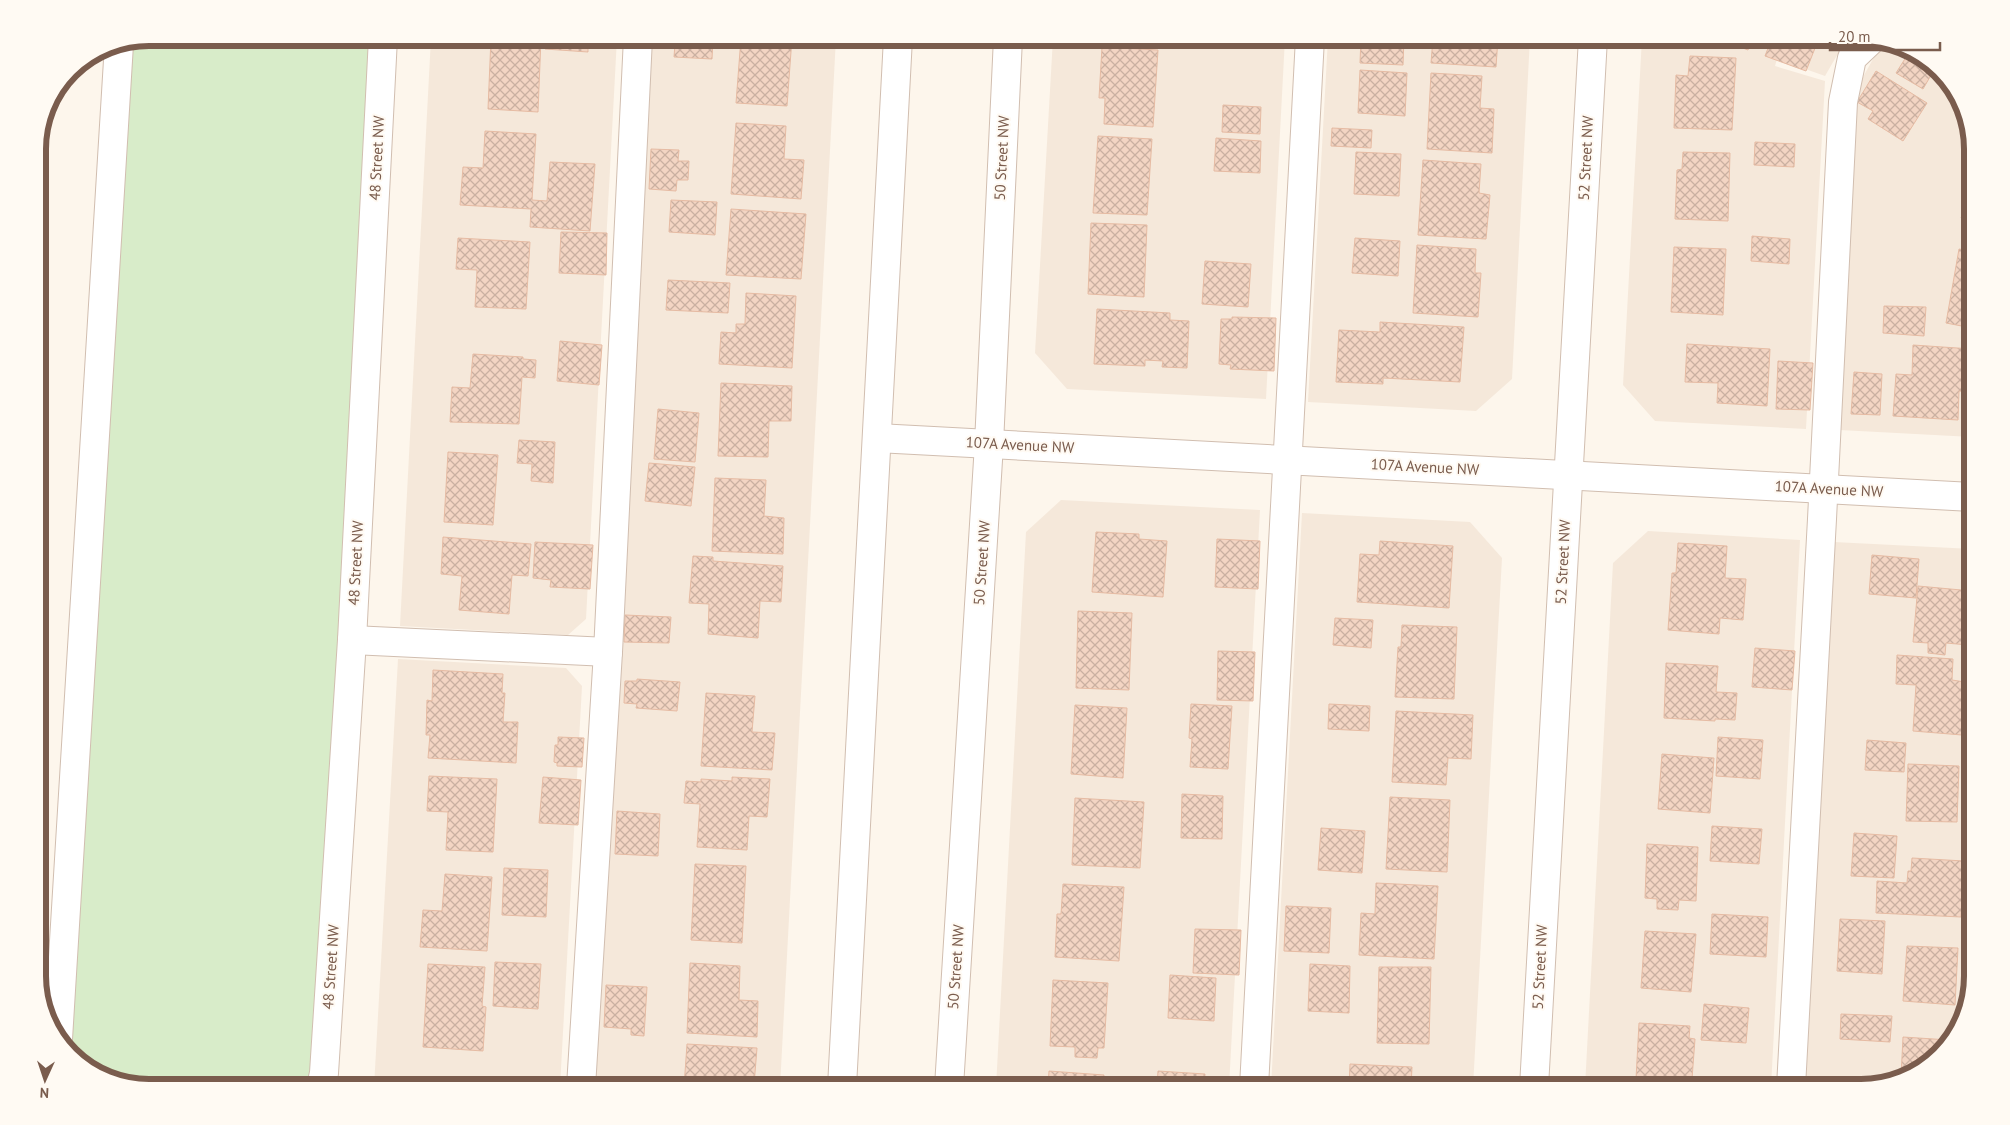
<svg xmlns="http://www.w3.org/2000/svg" width="2010" height="1125" viewBox="0 0 2010 1125" font-family="'PT Sans',sans-serif">
  <style>
    .residential { fill: #f5e8da }
    .park { fill: #d8ecc9 }
    .building { fill: url(#building-cross-hatch); stroke: #e6bba3 }
    .lines { fill: none; stroke-linecap: round; stroke-linejoin: round }
    .minor-casing { stroke: #d1beb0; stroke-width: 30 }
    .minor { stroke: #fff; stroke-width: 28 }
    .labels { text-anchor: middle; stroke-width: 4; stroke-linejoin: round; paint-order: stroke }
    .street-label { font-size: 15px; fill: #7a5c4d; stroke: #fffaf3 }
    .rim { fill: none; stroke: #7a5c4d; stroke-width: 6 }
  </style>
  <defs>
    <pattern id="building-cross-hatch" width="8" height="8" patternUnits="userSpaceOnUse" patternTransform="scale(1.25)"><rect width="8" height="8" fill="#f3d5c3"/><path d="M0 0l8 8M0 8l8-8" fill="none" stroke="#cab0a1"/></pattern>
  </defs>
  <rect width="100%" height="100%" fill="#fdf6ec"/>
  <g class="residential">
    <polygon points="431,38 617,38 586,619 568,635 400,626"/>
    <polygon points="651,38 836,38 780,1087 594,1087"/>
    <polygon points="1053,38 1285,38 1266,399 1067,389 1035,353"/>
    <polygon points="1328,38 1530,38 1512,379 1476,411 1308,402"/>
    <polygon points="1642,38 1847,38 1825,76 1777,59 1775,66 1825,81 1806,429 1655,421 1623,385"/>
    <polygon points="1882,43 1916,52 1957,93 1972,142 1972,437 1840,430 1858,86"/>
    <polygon points="48,104 38,286 38,297 38,142"/>
    <polygon points="1061,500 1260,510 1229,1087 996,1087 1026,532"/>
    <polygon points="1302,513 1470,522 1502,558 1473,1087 1271,1087"/>
    <polygon points="1648,531 1800,540 1771,1087 1585,1087 1613,563"/>
    <polygon points="1834,542 1972,549 1972,976 1958,1031 1917,1072 1861,1087 1804,1087"/>
    <polygon points="398,659 566,668 582,686 560,1087 374,1087"/>
  </g>
  <polygon class="park" points="150,38 383,38 321,1087 150,1087 94,1073 58,1039 119,44"/>
  <g class="building">
    <polygon points="491,38 541,38 538,112 488,109"/>
    <polygon points="546,38 600,38 599,47 588,46 588,52 545,49"/>
    <polygon points="658,38 713,38 712,59 674,57 675,44 658,43"/>
    <polygon points="741,38 792,38 787,106 736,103"/>
    <polygon points="1361,38 1404,38 1403,65 1360,63"/>
    <polygon points="1433,38 1498,38 1496,67 1431,63"/>
    <polygon points="1717,38 1752,38 1748,50"/>
    <polygon points="1772,38 1819,38 1806,71 1765,56"/>
    <polygon points="1102,47 1158,50 1153,127 1104,124 1105,98 1099,98"/>
    <polygon points="1898,47 1916,52 1934,70 1923,89 1896,73 1908,54"/>
    <polygon points="1690,56 1736,58 1732,130 1674,128 1676,75 1688,76"/>
    <polygon points="1360,70 1407,73 1405,116 1358,113"/>
    <polygon points="1876,71 1927,103 1903,141 1868,119 1873,111 1857,102"/>
    <polygon points="1431,73 1482,76 1480,108 1494,109 1492,153 1427,149"/>
    <polygon points="1223,105 1261,107 1260,134 1222,132"/>
    <polygon points="736,123 786,126 784,159 804,160 801,199 731,194"/>
    <polygon points="1332,128 1372,130 1371,148 1331,146"/>
    <polygon points="485,131 536,134 532,200 547,201 550,162 595,164 590,231 530,227 531,209 460,205 463,167 483,168"/>
    <polygon points="1098,136 1152,139 1147,215 1093,213"/>
    <polygon points="1216,138 1261,141 1260,173 1214,171"/>
    <polygon points="1755,142 1795,144 1794,167 1754,165"/>
    <polygon points="651,149 679,150 678,161 689,161 688,180 677,180 676,191 649,189"/>
    <polygon points="1356,152 1401,154 1399,196 1354,194"/>
    <polygon points="1683,152 1730,153 1728,221 1675,219 1677,170 1682,169"/>
    <polygon points="1423,160 1481,164 1479,193 1490,195 1486,239 1418,235"/>
    <polygon points="1972,192 1972,223 1961,218"/>
    <polygon points="671,200 717,202 715,235 669,232"/>
    <polygon points="731,209 806,214 801,279 726,275"/>
    <polygon points="1091,223 1147,225 1144,297 1088,294"/>
    <polygon points="561,232 607,233 606,275 559,273"/>
    <polygon points="1752,236 1790,239 1789,264 1751,261"/>
    <polygon points="458,238 530,242 526,309 475,307 477,270 456,269"/>
    <polygon points="1355,238 1400,241 1398,276 1352,273"/>
    <polygon points="1417,245 1476,249 1475,273 1481,273 1478,317 1413,313"/>
    <polygon points="1674,247 1726,249 1723,315 1671,312"/>
    <polygon points="1959,249 1972,251 1972,328 1946,323"/>
    <polygon points="1205,261 1251,264 1248,307 1202,304"/>
    <polygon points="668,280 730,283 728,313 666,310"/>
    <polygon points="746,293 796,296 792,368 719,364 721,332 736,333 736,324 745,324"/>
    <polygon points="1884,306 1926,307 1924,336 1883,333"/>
    <polygon points="1097,309 1170,313 1170,320 1189,321 1187,368 1162,367 1163,361 1145,360 1145,366 1094,364"/>
    <polygon points="1232,317 1276,318 1274,371 1230,369 1231,365 1219,364 1221,319 1232,319"/>
    <polygon points="1380,322 1464,327 1460,382 1383,378 1383,384 1336,382 1339,330 1380,332"/>
    <polygon points="560,341 602,345 599,385 557,381"/>
    <polygon points="1687,344 1770,349 1767,406 1717,403 1718,383 1685,382"/>
    <polygon points="1913,345 1972,349 1972,392 1959,391 1958,420 1893,416 1896,374 1912,375"/>
    <polygon points="473,354 523,357 523,359 536,360 535,378 522,377 519,424 450,422 452,387 470,388"/>
    <polygon points="1778,361 1813,363 1810,410 1776,409"/>
    <polygon points="1854,372 1882,374 1880,415 1851,414"/>
    <polygon points="721,383 792,386 791,421 769,421 768,457 718,456"/>
    <polygon points="658,409 699,413 695,462 654,459"/>
    <polygon points="519,440 555,442 553,483 531,481 532,464 517,463"/>
    <polygon points="448,452 498,455 493,525 444,522"/>
    <polygon points="649,463 695,467 691,506 645,501"/>
    <polygon points="715,478 766,480 764,516 784,518 783,554 712,551"/>
    <polygon points="1096,532 1139,534 1139,539 1167,541 1163,597 1092,592"/>
    <polygon points="443,537 531,544 528,576 512,575 509,614 459,610 462,576 441,574"/>
    <polygon points="1217,539 1260,541 1258,589 1215,587"/>
    <polygon points="1380,541 1453,546 1449,608 1357,602 1360,554 1379,555"/>
    <polygon points="535,542 593,545 590,589 550,587 551,580 533,578"/>
    <polygon points="1678,543 1727,546 1725,578 1746,579 1743,620 1720,618 1719,634 1668,630 1672,573 1676,573"/>
    <polygon points="1872,555 1919,559 1916,598 1869,594"/>
    <polygon points="693,556 713,557 713,561 783,566 781,602 760,601 758,638 708,634 709,604 689,603"/>
    <polygon points="1918,586 1972,591 1968,645 1946,643 1945,655 1928,653 1928,643 1913,642"/>
    <polygon points="1078,611 1132,613 1129,690 1076,688"/>
    <polygon points="625,615 671,617 669,643 624,642"/>
    <polygon points="1335,618 1373,620 1371,648 1333,645"/>
    <polygon points="1402,625 1457,627 1454,699 1395,697 1398,647 1401,647"/>
    <polygon points="1755,648 1795,651 1792,690 1752,687"/>
    <polygon points="1218,651 1255,652 1253,701 1217,700"/>
    <polygon points="1897,655 1953,659 1952,680 1965,682 1962,735 1913,731 1916,685 1896,684"/>
    <polygon points="1666,663 1718,666 1716,692 1737,693 1735,720 1715,719 1715,721 1664,718"/>
    <polygon points="433,670 503,674 502,693 505,693 503,722 518,722 516,763 428,758 430,735 426,735 427,700 432,701"/>
    <polygon points="637,679 680,682 677,711 636,708 637,704 624,703 625,681 637,681"/>
    <polygon points="706,693 755,696 752,732 775,733 772,770 701,766"/>
    <polygon points="1191,704 1232,706 1228,769 1190,767 1192,739 1189,738"/>
    <polygon points="1329,704 1370,706 1369,731 1328,729"/>
    <polygon points="1075,705 1127,708 1123,778 1071,774"/>
    <polygon points="1396,711 1473,715 1471,759 1448,758 1446,785 1392,782"/>
    <polygon points="558,737 584,738 582,767 557,766 557,763 554,762 555,745 558,745"/>
    <polygon points="1718,737 1763,740 1760,779 1716,776"/>
    <polygon points="1867,740 1906,743 1904,772 1865,770"/>
    <polygon points="1662,754 1714,758 1710,813 1658,809"/>
    <polygon points="1908,764 1959,766 1957,822 1906,821"/>
    <polygon points="429,776 497,779 493,852 446,850 448,812 427,811"/>
    <polygon points="543,777 581,780 578,825 539,823"/>
    <polygon points="732,777 770,779 767,817 749,816 747,850 697,847 700,804 684,803 686,781 701,782 701,779 732,781"/>
    <polygon points="1182,794 1223,796 1222,839 1181,838"/>
    <polygon points="1390,797 1450,800 1447,872 1386,869"/>
    <polygon points="1075,798 1144,802 1140,868 1072,865"/>
    <polygon points="617,811 660,814 658,856 615,854"/>
    <polygon points="1712,826 1762,829 1759,864 1710,861"/>
    <polygon points="1321,828 1365,831 1362,873 1318,870"/>
    <polygon points="1854,833 1897,836 1894,878 1851,876"/>
    <polygon points="1647,844 1698,847 1696,901 1679,900 1678,910 1657,909 1657,899 1645,898"/>
    <polygon points="1912,858 1964,861 1961,917 1876,913 1877,881 1907,883 1908,871 1911,871"/>
    <polygon points="695,864 746,866 742,943 691,940"/>
    <polygon points="504,868 548,870 546,917 502,915"/>
    <polygon points="445,874 492,877 487,951 420,947 423,910 442,911"/>
    <polygon points="1376,883 1438,886 1434,959 1359,955 1361,913 1375,914"/>
    <polygon points="1063,884 1124,887 1119,961 1055,957 1057,914 1061,914"/>
    <polygon points="1286,906 1331,908 1329,953 1284,951"/>
    <polygon points="1712,914 1768,917 1766,957 1710,954"/>
    <polygon points="1840,919 1885,921 1882,974 1837,971"/>
    <polygon points="1195,929 1241,930 1239,975 1193,973"/>
    <polygon points="1645,931 1696,934 1691,992 1641,988"/>
    <polygon points="1907,946 1958,948 1955,1005 1903,1001"/>
    <polygon points="495,962 541,964 538,1009 493,1006"/>
    <polygon points="690,963 740,966 739,1000 758,1001 757,1037 687,1033"/>
    <polygon points="428,964 485,967 482,1006 486,1007 483,1051 423,1047"/>
    <polygon points="1310,964 1350,966 1349,1013 1308,1011"/>
    <polygon points="1379,967 1431,967 1429,1044 1377,1043"/>
    <polygon points="1170,975 1216,978 1214,1021 1168,1018"/>
    <polygon points="1053,980 1108,983 1104,1048 1098,1048 1097,1058 1075,1057 1075,1047 1050,1046"/>
    <polygon points="606,985 647,987 644,1036 631,1035 631,1029 604,1027"/>
    <polygon points="1704,1004 1749,1008 1746,1043 1701,1040"/>
    <polygon points="1841,1014 1892,1016 1890,1042 1840,1039"/>
    <polygon points="1639,1023 1690,1026 1689,1038 1695,1039 1692,1079 1688,1078 1688,1081 1636,1079"/>
    <polygon points="1903,1037 1949,1040 1917,1072 1901,1077"/>
    <polygon points="687,1044 757,1048 754,1085 735,1084 735,1087 684,1087"/>
    <polygon points="1350,1064 1412,1067 1411,1087 1416,1087 1349,1087"/>
    <polygon points="1049,1071 1104,1075 1103,1087 1048,1087"/>
    <polygon points="1158,1071 1205,1074 1204,1087 1157,1087"/>
    <polygon points="431,1079 444,1087 425,1087"/>
    <polygon points="1300,1083 1347,1085 1347,1087 1300,1087"/>
  </g>
  <g class="lines">
    <defs>
      <g id="minor">
        <polyline points="877,438 1972,497"/>
        <polyline points="352,640 608,652"/>
        <polyline points="58,1039 119,44"/>
        <polyline points="321,1087 324,1073 352,640 383,38"/>
        <polyline points="581,1087 608,652 638,38"/>
        <polyline points="842,1087 898,38"/>
        <polyline points="949,1087 989,444 1008,38"/>
        <polyline points="1254,1087 1310,38"/>
        <polyline points="1534,1087 1593,38"/>
        <polyline points="1791,1087 1822,519 1843,102 1852,58 1871,40"/>
      </g>
    </defs>
    <use href="#minor" class="minor-casing"/>
    <use href="#minor" class="minor"/>
  </g>
  <g class="labels">
    <g class="street-label">
      <text transform="translate(377 158) rotate(-87)" y="5">48 Street NW</text>
      <text transform="translate(1002 158) rotate(-87)" y="5">50 Street NW</text>
      <text transform="translate(1586 158) rotate(-87)" y="5">52 Street NW</text>
      <text transform="translate(1020 445) rotate(3)" y="5">107A Avenue NW</text>
      <text transform="translate(1425 467) rotate(3)" y="5">107A Avenue NW</text>
      <text transform="translate(1829 489) rotate(3)" y="5">107A Avenue NW</text>
      <text transform="translate(1563 562) rotate(-87)" y="5">52 Street NW</text>
      <text transform="translate(356 563) rotate(-87)" y="5">48 Street NW</text>
      <text transform="translate(982 563) rotate(-86)" y="5">50 Street NW</text>
      <text transform="translate(331 967) rotate(-86)" y="5">48 Street NW</text>
      <text transform="translate(956 967) rotate(-86)" y="5">50 Street NW</text>
      <text transform="translate(1540 967) rotate(-87)" y="5">52 Street NW</text>
    </g>
  </g>
  <path d="M0 0H2010V1125H0ZM149 46H1861A103 103 0 0 1 1964 149V976A103 103 0 0 1 1861 1079H149A103 103 0 0 1 46 976V149A103 103 0 0 1 149 46Z" fill="#fffaf3" fill-rule="evenodd"/>
  <path class="rim" d="M149 46H1861A103 103 0 0 1 1964 149V976A103 103 0 0 1 1861 1079H149A103 103 0 0 1 46 976V149A103 103 0 0 1 149 46Z"/>
  <g transform="translate(45 1080) rotate(183)" stroke="#fffaf3" stroke-width="4" paint-order="stroke">
  <path d="M0-4L9 19L0 12L-9 19Z" fill="#7a5c4d"/>
  <text y="-8" font-size="14" font-weight="bold" text-anchor="middle" fill="#7a5c4d">N</text>
  </g>
  <path d="M1830 42v8h110v-8" fill="none" stroke="#7a5c4d" stroke-width="2.5"/>
  <text x="1838" y="42" font-size="15" fill="#7a5c4d" stroke="#fffaf3" stroke-width="4" paint-order="stroke">20 m</text>
</svg>
